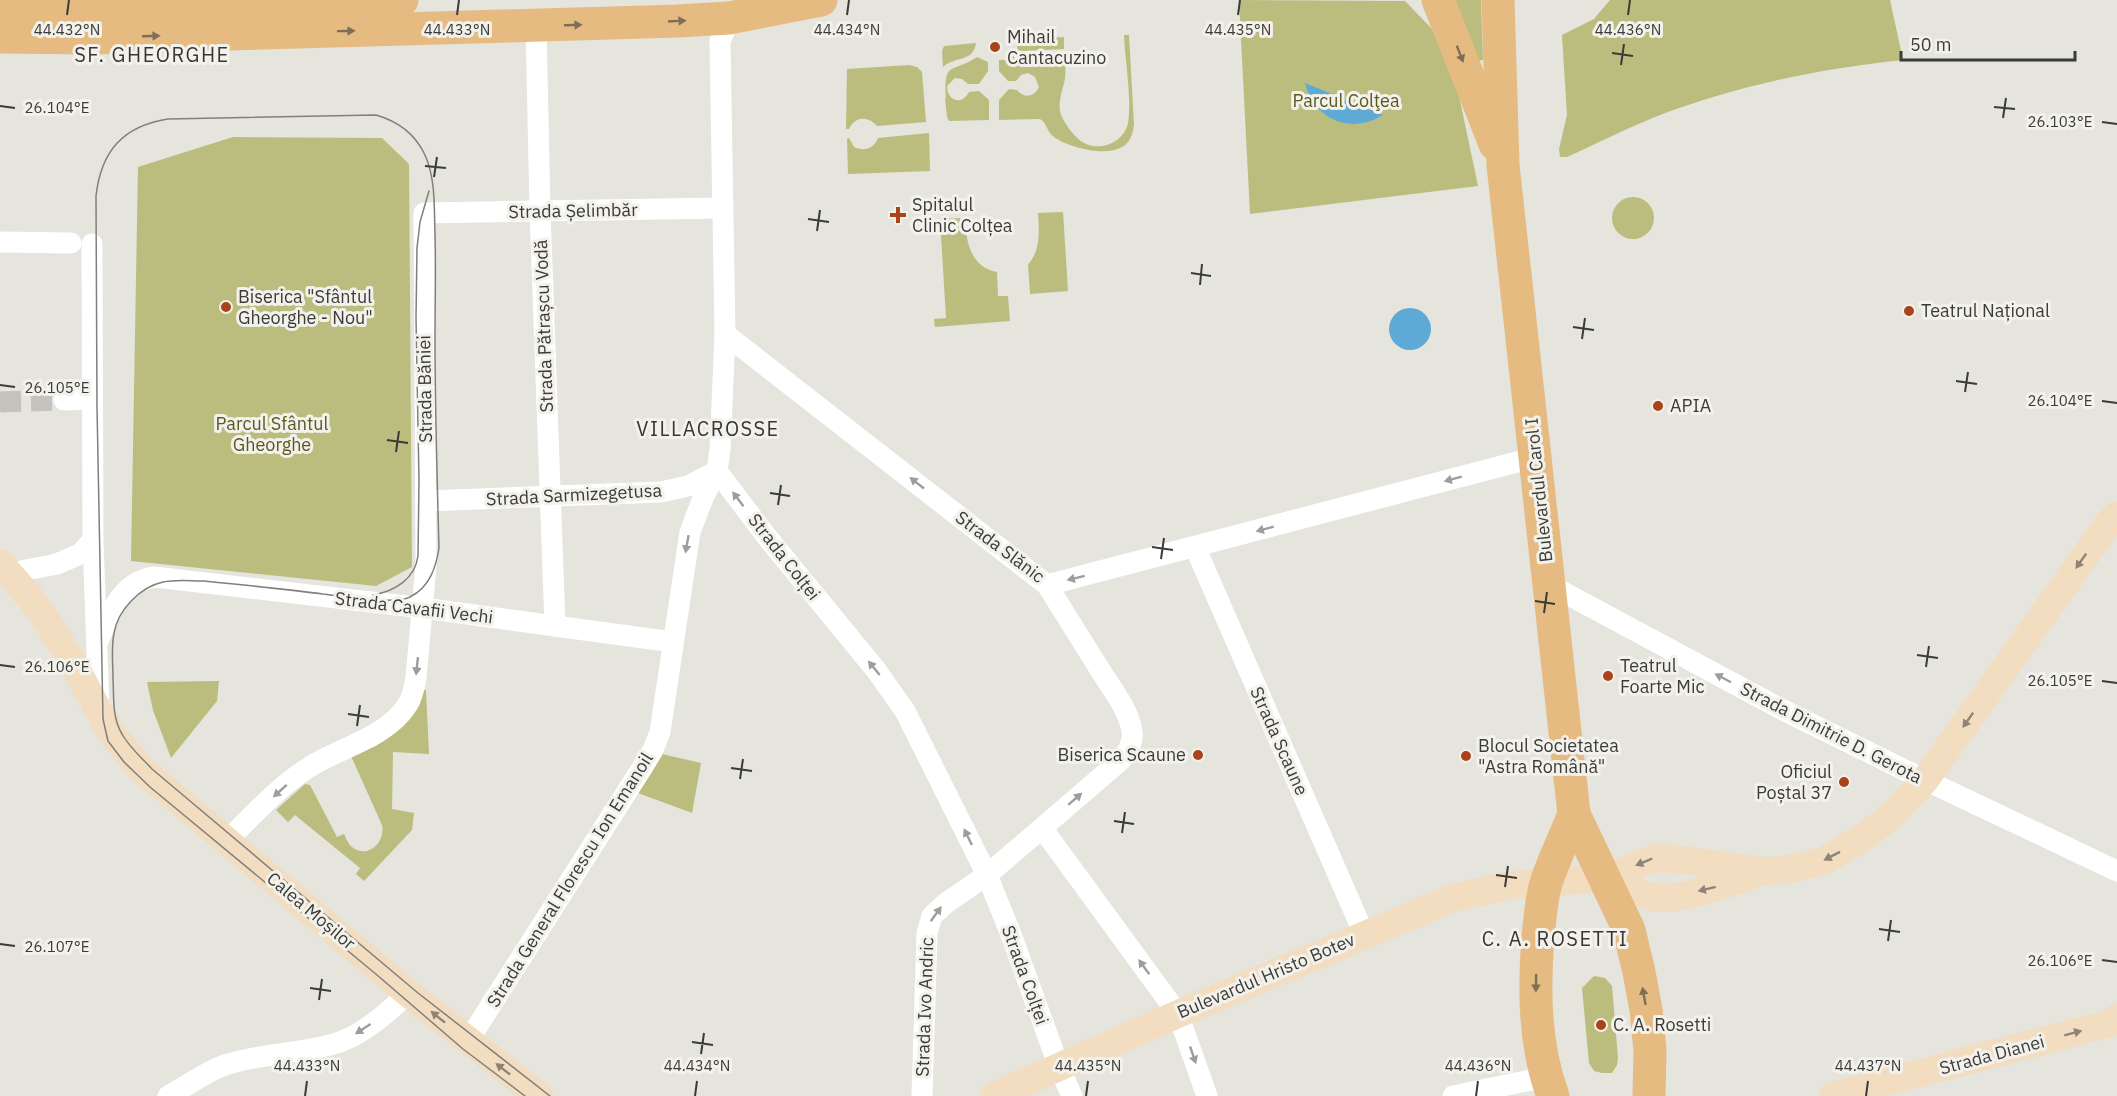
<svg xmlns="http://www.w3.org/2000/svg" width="2117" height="1096" viewBox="0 0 2117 1096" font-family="'IBM Plex Sans',sans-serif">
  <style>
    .green { fill: #babd7d }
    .water { fill: #5eaad6 }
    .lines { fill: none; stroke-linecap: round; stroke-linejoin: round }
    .street-tunnel { stroke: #c3c2bc; stroke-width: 21; stroke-dasharray: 21 10; stroke-linecap: butt }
    .street { stroke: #fff; stroke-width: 21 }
    .secondary { stroke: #f2ddc1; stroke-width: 28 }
    .primary { stroke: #e5bb82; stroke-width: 33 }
    .tram { stroke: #807f7b; stroke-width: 1.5 }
    .oneway { fill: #7f6e56 }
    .oneway2 { fill: #9d9d9c }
    .oneway3 { fill: #8d8476 }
    .ticks { fill: none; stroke: #3b3b38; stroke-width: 2 }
    .poi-dot { fill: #a9431c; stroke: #f3f1eb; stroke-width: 2 }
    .labels { text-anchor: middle; stroke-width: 6; stroke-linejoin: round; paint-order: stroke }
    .poi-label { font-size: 18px; fill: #3b3b38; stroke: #f3f1eb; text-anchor: start }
    .park-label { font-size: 18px; fill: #575920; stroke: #f3f1eb }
    .street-label { font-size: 18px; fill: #3b3b38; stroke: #f3f1eb }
    .neighbourhood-label { font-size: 20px; letter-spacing: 1.5px; fill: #373631; stroke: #f3f1eb }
    .ticks-label { font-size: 15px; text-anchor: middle; fill: #3b3b38; stroke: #f3f1eb; stroke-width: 6; stroke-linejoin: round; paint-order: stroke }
  </style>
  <rect width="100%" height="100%" fill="#e5e4dd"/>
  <g class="green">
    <polygon points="1239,0 1405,1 1433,30 1458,91 1478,186 1250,214"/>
    <polygon points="1448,0 1481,0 1483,60 1474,61"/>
    <path d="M1610,0H1890L1903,60C1817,69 1736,86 1655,117C1625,129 1596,144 1567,157H1560L1559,149L1567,115L1562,35L1594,19Z"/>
    <path d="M1124,35H1129L1134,125C1133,131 1132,137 1128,142C1114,160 1069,148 1054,137C1047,132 1047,123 1040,119L999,120V100L1009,89L1017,90C1024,99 1034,97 1039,87L1035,77L1028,73L1021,75L1016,81H1008L999,71V60H1008L1014,55H1065C1065,63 1066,71 1065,78C1063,90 1057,103 1061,115C1064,123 1076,139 1084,143C1101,152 1124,142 1128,123C1132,99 1125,60 1124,35Z"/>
    <polygon points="1064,37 1064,49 1022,51 1018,50 1015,40"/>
    <path d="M976,43C973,63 954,56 943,67L942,51L944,46Z"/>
    <path d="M977,57L988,62V71L979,84H968L962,79L955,78L947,86C947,101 962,106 969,92L979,91L989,100V120L949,121L947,117L945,98H946C944,59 952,74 977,57Z"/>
    <path d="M909,65L917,67L922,72L926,122L877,126C868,116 855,116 849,129H846L847,69Z"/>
    <path d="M929,133L930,171L848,174L847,139L849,138L854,147C865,152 874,148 878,138Z"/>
    <polygon points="233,137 382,138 409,164 412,567 376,586 131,561 138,167"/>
    <circle cx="1633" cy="218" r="21"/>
    <path d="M1063,212L1068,291L1030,294L1028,265C1041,249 1039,232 1038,213Z"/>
    <path d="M965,218C966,241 970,267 997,272L998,296H1008L1010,321L935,327L934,319L946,318L940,219Z"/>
    <polygon points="219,681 217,701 171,758 153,710 147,682"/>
    <path d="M423,690H426L429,754L393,752L392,809L414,813L412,830L364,881L356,874L360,868L295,815L288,822L276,810L305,784L310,785L337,837L344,834C346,838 348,844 352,847C368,860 386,841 382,825L351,756L376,746L392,734Z"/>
    <polygon points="662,754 701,763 692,813 638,793"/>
    <polygon points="1594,976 1605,978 1612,986 1618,1058 1617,1065 1612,1073 1602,1073 1594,1071 1589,1063 1582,988"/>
  </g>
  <g class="water">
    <path d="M1305,83L1383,115C1351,135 1314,120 1305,83Z"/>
    <circle cx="1410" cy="329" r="21"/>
  </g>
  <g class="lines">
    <polyline class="street-tunnel" points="0,402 64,400"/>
    <g class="street">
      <polyline points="536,26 540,211 555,626"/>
      <polyline points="0,242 71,243"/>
      <polyline points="92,244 93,540 99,708"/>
      <polyline points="725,334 1047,585 1536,457"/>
      <polyline points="64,400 92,399"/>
      <polyline points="717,471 767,537 876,670 905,711 987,875 1012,937 1059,1067 1072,1096"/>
      <polyline points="426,501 661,492 688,486 717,471"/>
      <polyline points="1195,547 1364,934"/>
      <polyline points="3,567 16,572 57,564 80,554 93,540"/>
      <path d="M1047,585C1066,615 1084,644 1102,673C1113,690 1129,711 1132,731C1134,743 1128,752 1121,760L1042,828L1178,1014L1207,1096"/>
      <polyline points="1550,585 1783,710 1925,780 2117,871"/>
      <path d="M98,641C110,614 121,582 154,577L423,608L673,642"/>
      <path d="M227,841C252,816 278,787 308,768C340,747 387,738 408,704C413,696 414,687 416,678L426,565L424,213L723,208"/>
      <polyline points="468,1041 642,768 653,750 660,732 690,532 703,498 717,471 720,450 725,334 720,41 733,11"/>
      <path d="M168,1096C187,1086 205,1072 225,1065C261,1053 301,1054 337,1043C364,1034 389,1012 408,993"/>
      <polyline points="922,1096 927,933 932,916 946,903 987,875 1042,828"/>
      <polyline points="1453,1096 1546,1077"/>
    </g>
    <g class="secondary">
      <polyline points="0,563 28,595 45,618 74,665 109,730 142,770 408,993 539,1096"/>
      <path d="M1605,878C1620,884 1644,897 1659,898C1687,899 1728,883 1756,874"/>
      <polyline points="994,1096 1178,1014 1453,898 1505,886 1605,878 1655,858 1677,859 1763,871 1785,870 1824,861 1867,835 1893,814 1925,780 2108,524 2117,515"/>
      <polyline points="1833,1096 2115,1022 2117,1018"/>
    </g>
    <g class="primary">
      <polyline points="1438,0 1495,144"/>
      <polyline points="1498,0 1503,165 1574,814 1629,930 1639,972 1646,1010 1650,1050 1649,1096"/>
      <polyline points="0,6 92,8 402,0"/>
      <polyline points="0,37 92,38 678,21 729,18 821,0"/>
      <path d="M1553,1096C1534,1045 1534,990 1538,937C1540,919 1541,900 1546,883C1554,859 1565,837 1574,814"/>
    </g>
    <g class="tram">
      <path d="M373,595C395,591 415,579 418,556L419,481L416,318L417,248L420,222L429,191"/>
      <path d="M525,1096L463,1049L377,975L150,787L124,762L108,741L103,719L97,407L96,196C101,151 123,126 168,119L376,115C397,121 414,133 424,153C436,177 434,208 435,234C436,268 435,303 435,338C435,408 437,478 439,548C436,567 430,587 410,597C393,605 343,596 323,594C284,589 244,585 204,581C191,581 176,579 163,582C140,587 118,610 114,633C111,648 113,664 113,679C114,697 112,718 122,734C129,747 142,758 152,769L418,993L550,1096"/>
    </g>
  </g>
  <defs><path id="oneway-solid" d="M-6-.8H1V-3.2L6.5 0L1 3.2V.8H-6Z" transform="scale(1.5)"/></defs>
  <g class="oneway">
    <use href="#oneway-solid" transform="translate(677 21) rotate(-3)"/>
    <use href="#oneway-solid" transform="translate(573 25) rotate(-2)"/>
    <use href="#oneway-solid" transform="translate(346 31) rotate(-1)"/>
    <use href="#oneway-solid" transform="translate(151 36) rotate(-2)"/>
    <use href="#oneway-solid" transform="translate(1460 54) rotate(69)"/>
    <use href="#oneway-solid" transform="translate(1536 983) rotate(91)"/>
    <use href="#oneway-solid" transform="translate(1644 996) rotate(-100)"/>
  </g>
  <g class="oneway2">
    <use href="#oneway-solid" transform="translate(1453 479) rotate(165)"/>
    <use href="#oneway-solid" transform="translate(917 483) rotate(-142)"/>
    <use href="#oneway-solid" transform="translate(738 499) rotate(-127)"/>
    <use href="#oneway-solid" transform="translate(1265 529) rotate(165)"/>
    <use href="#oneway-solid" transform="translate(687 544) rotate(100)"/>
    <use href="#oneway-solid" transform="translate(1076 578) rotate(166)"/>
    <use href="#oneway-solid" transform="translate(417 666) rotate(96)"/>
    <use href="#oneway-solid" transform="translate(874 668) rotate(-129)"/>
    <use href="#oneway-solid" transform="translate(1723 678) rotate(-152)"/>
    <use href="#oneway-solid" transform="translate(280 791) rotate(138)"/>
    <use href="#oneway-solid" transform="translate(1075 799) rotate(-41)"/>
    <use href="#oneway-solid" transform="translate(968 837) rotate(-116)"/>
    <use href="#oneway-solid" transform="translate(936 914) rotate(-54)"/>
    <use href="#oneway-solid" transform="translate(1144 967) rotate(-126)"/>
    <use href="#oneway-solid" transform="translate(363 1029) rotate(147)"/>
    <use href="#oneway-solid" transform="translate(1193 1055) rotate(71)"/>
  </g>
  <g class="oneway3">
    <use href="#oneway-solid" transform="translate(2081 561) rotate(125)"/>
    <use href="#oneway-solid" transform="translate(1968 720) rotate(125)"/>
    <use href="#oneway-solid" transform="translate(1832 856) rotate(153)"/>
    <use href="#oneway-solid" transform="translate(1644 862) rotate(157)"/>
    <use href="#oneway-solid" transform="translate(1707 889) rotate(166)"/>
    <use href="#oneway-solid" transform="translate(438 1017) rotate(-141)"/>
    <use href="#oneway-solid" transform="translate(2073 1033) rotate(-15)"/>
    <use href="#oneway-solid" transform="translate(503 1069) rotate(-142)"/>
  </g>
  <path class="ticks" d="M67,15L69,0M457,15L459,0M847,15L849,0M1238,15L1240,0M1628,15L1630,0M1612,53L1633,56M1621,65L1624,44M0,106L15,108M1994,107L2015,109M2003,118L2006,98M2102,122L2117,124M425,166L446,168M434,177L437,157M808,219L829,222M817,231L820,210M1191,273L1211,276M1200,285L1202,264M1573,327L1594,330M1582,339L1585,318M1956,381L1977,384M0,385L15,387M1965,392L1968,372M2102,401L2117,403M387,440L408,443M396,452L399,431M770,493L790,496M778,505L781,485M1152,547L1173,550M1161,559L1164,538M1535,601L1555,604M1544,613L1547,592M1917,655L1938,658M0,665L15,667M1926,667L1929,646M2102,681L2117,683M348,714L369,717M357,726L360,705M731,768L752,771M740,779L743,759M1114,821L1134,824M1122,833L1125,812M1496,875L1517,878M1505,887L1508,866M1879,929L1900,932M1888,941L1891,920M0,944L15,946M2102,960L2117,962M310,988L331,991M319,1000L322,979M692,1042L713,1045M701,1054L704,1033M305,1096L307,1081M695,1096L697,1081M1086,1096L1088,1081M1476,1096L1478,1081M1866,1096L1868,1081"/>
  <g class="poi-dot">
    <circle cx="995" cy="47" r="6"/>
    <path d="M895 206h6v6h6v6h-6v6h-6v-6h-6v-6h6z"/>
    <circle cx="226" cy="307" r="6"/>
    <circle cx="1909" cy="311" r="6"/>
    <circle cx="1658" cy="406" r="6"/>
    <circle cx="1608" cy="676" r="6"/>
    <circle cx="1198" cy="755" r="6"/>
    <circle cx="1466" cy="756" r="6"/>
    <circle cx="1844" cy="782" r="6"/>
    <circle cx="1601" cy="1025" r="6"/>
  </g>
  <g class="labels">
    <g class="poi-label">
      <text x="1007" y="43">Mihail<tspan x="1007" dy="21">Cantacuzino</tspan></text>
      <text x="912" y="211">Spitalul<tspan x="912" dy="21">Clinic Colțea</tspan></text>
      <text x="238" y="303">Biserica "Sfântul<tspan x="238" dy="21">Gheorghe - Nou"</tspan></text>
      <text x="1921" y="317">Teatrul Național</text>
      <text x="1670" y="412">APIA</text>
      <text x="1620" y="672">Teatrul<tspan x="1620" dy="21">Foarte Mic</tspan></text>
      <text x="1478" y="752">Blocul Societatea<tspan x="1478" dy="21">"Astra Română"</tspan></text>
      <text x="1186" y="761" text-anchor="end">Biserica Scaune</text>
      <text x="1832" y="778" text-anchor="end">Oficiul<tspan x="1832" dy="21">Poștal 37</tspan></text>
      <text x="1613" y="1031">C. A. Rosetti</text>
    </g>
    <g class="park-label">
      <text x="1346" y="107">Parcul Colţea</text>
      <text x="272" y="430">Parcul Sfântul<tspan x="272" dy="21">Gheorghe</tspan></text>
    </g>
    <g class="street-label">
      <text transform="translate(573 211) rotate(-1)" y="6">Strada Șelimbăr</text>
      <text transform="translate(544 326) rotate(-92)" y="6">Strada Pătrașcu Vodă</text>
      <text transform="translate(425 389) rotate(-91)" y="6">Strada Băniei</text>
      <text transform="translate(1539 490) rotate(-96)" y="6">Bulevardul Carol I</text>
      <text transform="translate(574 495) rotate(-3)" y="6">Strada Sarmizegetusa</text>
      <text transform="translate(1000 547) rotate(37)" y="6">Strada Slănic</text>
      <text transform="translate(784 557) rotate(52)" y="6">Strada Colței</text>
      <text transform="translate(414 608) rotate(7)" y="6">Strada Cavafii Vechi</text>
      <text transform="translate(1831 733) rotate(27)" y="6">Strada Dimitrie D. Gerota</text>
      <text transform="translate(1279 741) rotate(66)" y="6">Strada Scaune</text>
      <text transform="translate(570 880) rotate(-58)" y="6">Strada General Florescu Ion Emanoil</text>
      <text transform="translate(311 911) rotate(40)" y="6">Calea Moșilor</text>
      <text transform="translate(1025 975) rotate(70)" y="6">Strada Colței</text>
      <text transform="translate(1266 976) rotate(-23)" y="6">Bulevardul Hristo Botev</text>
      <text transform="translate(925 1007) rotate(-88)" y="6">Strada Ivo Andric</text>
      <text transform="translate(1992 1055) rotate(-15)" y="6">Strada Dianei</text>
    </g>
    <g class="neighbourhood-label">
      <text x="152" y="62">SF. GHEORGHE</text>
      <text x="708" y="436">VILLACROSSE</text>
      <text x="1555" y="946">C. A. ROSETTI</text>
    </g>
  </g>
  <g class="ticks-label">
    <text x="67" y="35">44.432°N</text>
    <text x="457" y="35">44.433°N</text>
    <text x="847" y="35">44.434°N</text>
    <text x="1238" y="35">44.435°N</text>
    <text x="1628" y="35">44.436°N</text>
    <text x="57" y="113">26.104°E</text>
    <text x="2060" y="127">26.103°E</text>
    <text x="57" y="393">26.105°E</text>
    <text x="2060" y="406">26.104°E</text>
    <text x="57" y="672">26.106°E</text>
    <text x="2060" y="686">26.105°E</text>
    <text x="57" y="952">26.107°E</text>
    <text x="2060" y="966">26.106°E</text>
    <text x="307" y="1071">44.433°N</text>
    <text x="697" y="1071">44.434°N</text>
    <text x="1088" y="1071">44.435°N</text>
    <text x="1478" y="1071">44.436°N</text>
    <text x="1868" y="1071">44.437°N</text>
  </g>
  <path d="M1901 51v9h174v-9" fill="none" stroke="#3b3b38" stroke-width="3"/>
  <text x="1910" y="51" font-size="18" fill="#3b3b38" stroke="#f3f1eb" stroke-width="4.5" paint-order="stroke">50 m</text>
</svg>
